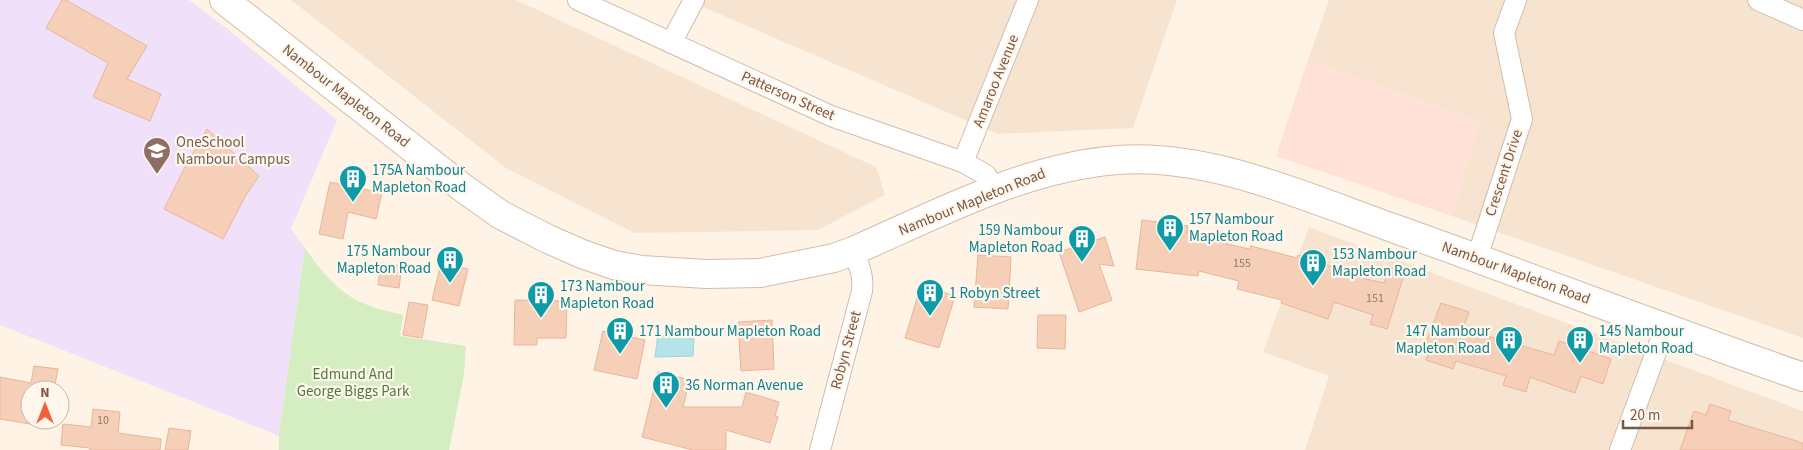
<svg xmlns="http://www.w3.org/2000/svg" width="1803" height="450" font-family="'Source Sans 3',sans-serif">
	<style>
		.residential { fill: #f6e4d1 }
		.commercial { fill: #ffe1d7 }
		.education { fill: #f0e0fa }
		.green { fill: #d4edc1 }
		.water { fill: #b6e3e9; stroke: #9cd4dc }
		.building { fill: #f6cfb9; stroke: #eab598 }
		.lines { fill: none; stroke-linecap: round; stroke-linejoin: round }
		.minor-casing { stroke: #d3bcab; stroke-width: 22 }
		.secondary-casing { stroke: #d6bba9; stroke-width: 30 }
		.minor { stroke: #fff; stroke-width: 20 }
		.secondary { stroke: #fff; stroke-width: 28 }
		.labels { text-anchor: middle; dominant-baseline: central; stroke-width: 4.5; stroke-linejoin: round; paint-order: stroke }
		.number-label { font-size: 12px; fill: #987564 }
		.street-label { font-size: 15px; fill: #795747; stroke: #fff7ec }
		.education-label { font-size: 15px; fill: #785e54; stroke: #fff7ec; text-anchor: start }
		.culture-label { font-size: 15px; fill: #0d838f; stroke: #fff7ec; text-anchor: start }
		.park-label { font-size: 15px; fill: #507a3c; stroke: #fff7ec }
	</style>
	<rect width="100%" height="100%" fill="#fef3e4"/>
	<g class="residential">
		<path d="M291,0H516L876,167L885,195L818,230L634,233L506,168Z"/>
		<path d="M687,0H1177L1133,128L997,134Z"/>
		<path d="M1329,0H1803V338L1452,216L1480,122L1308,60Z"/>
		<path d="M1309,227L1803,411V450H1305L1329,376L1263,352Z"/>
	</g>
	<path class="commercial" d="M1308,60L1480,122L1452,216L1276,156Z"/>
	<path class="education" d="M0,0H189L225,27L337,120L291,229L305,248L279,436L0,325Z"/>
	<path class="green" d="M305,248C321,271 338,293 365,304C377,309 391,312 403,315L400,336L466,346L464,374L449,450H279V436Z"/>
	<path class="water" d="M658,334L694,339L693,356L655,357Z"/>
	<g class="building">
		<path d="M62,0H66L147,46L127,79L161,94L150,121L93,97L108,63L46,28Z"/>
		<path d="M207,129L259,176L246,195L223,239L164,209L186,165Z"/>
		<path d="M330,182L382,193L376,219L348,212L343,239L319,234Z"/>
		<path d="M1142,220L1188,226L1187,233L1203,235V238L1249,249L1251,246L1297,258L1298,255L1366,279L1384,283L1389,267L1405,272L1387,329L1370,324L1373,315L1334,302L1328,319L1281,303L1282,300L1237,289L1239,281L1199,271L1198,276L1136,269Z"/>
		<path d="M1105,237L1114,266L1099,264L1112,300L1079,312L1059,252Z"/>
		<path d="M978,255L1011,257L1008,309L974,307Z"/>
		<path d="M381,263L402,266L399,288L378,285Z"/>
		<path d="M441,263L468,269L459,306L432,300Z"/>
		<path d="M921,285L955,296L939,348L905,338Z"/>
		<path d="M515,300L567,301L566,338H537V345H514Z"/>
		<path d="M409,302L428,305L422,338L403,335Z"/>
		<path d="M1441,303L1469,312L1463,329L1554,355L1559,341L1611,359L1603,384L1581,376L1575,393L1530,377L1526,392L1503,385L1506,376L1456,361L1453,369L1426,360L1431,345L1426,343Z"/>
		<path d="M1038,315H1066L1065,349L1037,348Z"/>
		<path d="M772,320L774,369L741,371L738,322Z"/>
		<path d="M603,331L645,340L637,379L594,370Z"/>
		<path d="M34,366L58,369L54,390H30V420H49L48,427L0,419V377L31,383Z"/>
		<path d="M658,372L690,380L683,407H742L746,392L779,402L775,416L778,417L770,443L726,430V450H693L642,437Z"/>
		<path d="M1710,404L1731,411L1728,420L1803,443V450H1680L1694,411L1706,415Z"/>
		<path d="M93,409L120,412L118,433L161,439L160,450H90V448L61,445L63,424L91,427Z"/>
		<path d="M169,428L191,431L188,450H165Z"/>
	</g>
	<g class="lines">
		<defs>
			<g id="minor">
				<path d="M578,0L831,116L963,162L986,175L994,190"/>
				<path d="M1758,0L1803,20"/>
				<path d="M671,43L694,0"/>
				<path d="M963,162L1028,0"/>
				<path d="M1477,258L1522,119L1504,33L1516,0"/>
				<path d="M820,450L862,291C864,276 859,265 853,251"/>
				<path d="M1620,450L1665,328"/>
			</g>
			<path id="secondary" d="M224,0L463,188L501,215L548,239L582,254L614,265L642,270L706,274L760,273L834,258L853,251C938,214 1024,167 1118,160C1209,153 1306,197 1390,227C1528,276 1665,329 1803,377"/>
		</defs>
		<use href="#minor" class="minor-casing"/>
		<use href="#secondary" class="secondary-casing"/>
		<use href="#minor" class="minor"/>
		<use href="#secondary" class="secondary"/>
	</g>
	<defs>
		<symbol id="school-pin" viewBox="-11 -11 22 30"><path d="M0 17L-7.5 6A9.5 9.5 0 1 1 7.5 6Z" fill="#8d6e63" stroke="#fff7ec"/><path d="M0-5L7-2L0 1L-7-2ZM-4 1L0 2.5L4 1V4Q0 6-4 4Z" fill="#fff"/></symbol>
		<symbol id="building-pin" viewBox="-11 -11 22 30"><path d="M0 17L-7.5 6A9.5 9.5 0 1 1 7.5 6Z" fill="#0f9aa8" stroke="#fff7ec"/><path d="M-4-6H4V6H1V3H-1V6H-4ZM-2.5-4.3h1.7v1.8h-1.7ZM.8-4.3h1.7v1.8H.8ZM-2.5-1h1.7V.8h-1.7ZM.8-1h1.7V.8H.8Z" fill="#fff"/></symbol>
	</defs>
	<g fill-rule="evenodd">
		<use href="#school-pin" x="141" y="135" width="32" height="43"/>
		<use href="#building-pin" x="337" y="163" width="32" height="43"/>
		<use href="#building-pin" x="1154" y="212" width="32" height="43"/>
		<use href="#building-pin" x="1066" y="223" width="32" height="43"/>
		<use href="#building-pin" x="434" y="244" width="32" height="43"/>
		<use href="#building-pin" x="1297" y="247" width="32" height="43"/>
		<use href="#building-pin" x="914" y="277" width="32" height="43"/>
		<use href="#building-pin" x="525" y="279" width="32" height="43"/>
		<use href="#building-pin" x="604" y="315" width="32" height="43"/>
		<use href="#building-pin" x="1493" y="324" width="32" height="43"/>
		<use href="#building-pin" x="1564" y="324" width="32" height="43"/>
		<use href="#building-pin" x="650" y="369" width="32" height="43"/>
	</g>
	<g class="labels">
		<g class="number-label">
			<text x="1242" y="263">155</text>
			<text x="1375" y="298">151</text>
			<text x="103" y="420">10</text>
		</g>
		<g class="street-label">
			<text transform="translate(996 81) rotate(-68)">Amaroo Avenue</text>
			<text transform="translate(346 96) rotate(38)">Nambour Mapleton Road</text>
			<text transform="translate(788 96) rotate(24)">Patterson Street</text>
			<text transform="translate(1504 173) rotate(-72)">Crescent Drive</text>
			<text transform="translate(972 202) rotate(-22)">Nambour Mapleton Road</text>
			<text transform="translate(1516 273) rotate(20)">Nambour Mapleton Road</text>
			<text transform="translate(846 350) rotate(-75)">Robyn Street</text>
		</g>
		<g class="education-label">
			<text x="176" y="142">OneSchool<tspan x="176" dy="17">Nambour Campus</tspan></text>
		</g>
		<g class="culture-label">
			<text x="372" y="170">175A Nambour<tspan x="372" dy="17">Mapleton Road</tspan></text>
			<text x="1189" y="219">157 Nambour<tspan x="1189" dy="17">Mapleton Road</tspan></text>
			<text x="1063" y="230" text-anchor="end">159 Nambour<tspan x="1063" dy="17">Mapleton Road</tspan></text>
			<text x="431" y="251" text-anchor="end">175 Nambour<tspan x="431" dy="17">Mapleton Road</tspan></text>
			<text x="1332" y="254">153 Nambour<tspan x="1332" dy="17">Mapleton Road</tspan></text>
			<text x="560" y="286">173 Nambour<tspan x="560" dy="17">Mapleton Road</tspan></text>
			<text x="949" y="293">1 Robyn Street</text>
			<text x="639" y="331">171 Nambour Mapleton Road</text>
			<text x="1490" y="331" text-anchor="end">147 Nambour<tspan x="1490" dy="17">Mapleton Road</tspan></text>
			<text x="1599" y="331">145 Nambour<tspan x="1599" dy="17">Mapleton Road</tspan></text>
			<text x="685" y="385">36 Norman Avenue</text>
		</g>
		<g class="park-label">
			<text x="353" y="374">Edmund And<tspan x="353" dy="17">George Biggs Park</tspan></text>
		</g>
	</g>
	<g transform="translate(45 405)"><circle r="24" fill="#fff7ec" stroke="#c9b7aa"/>
	<path d="M0-4L9 19L0 12L-9 19Z" fill="#f2613f"/>
	<text y="-8" font-size="14" font-weight="bold" text-anchor="middle" fill="#795747">N</text>
	</g>
	<path d="M1623 420v8h69v-8" fill="none" stroke="#795747" stroke-width="2.5"/>
	<text x="1630" y="420" font-size="15" fill="#795747" stroke="#fff7ec" stroke-width="4" paint-order="stroke">20 m</text>
</svg>
